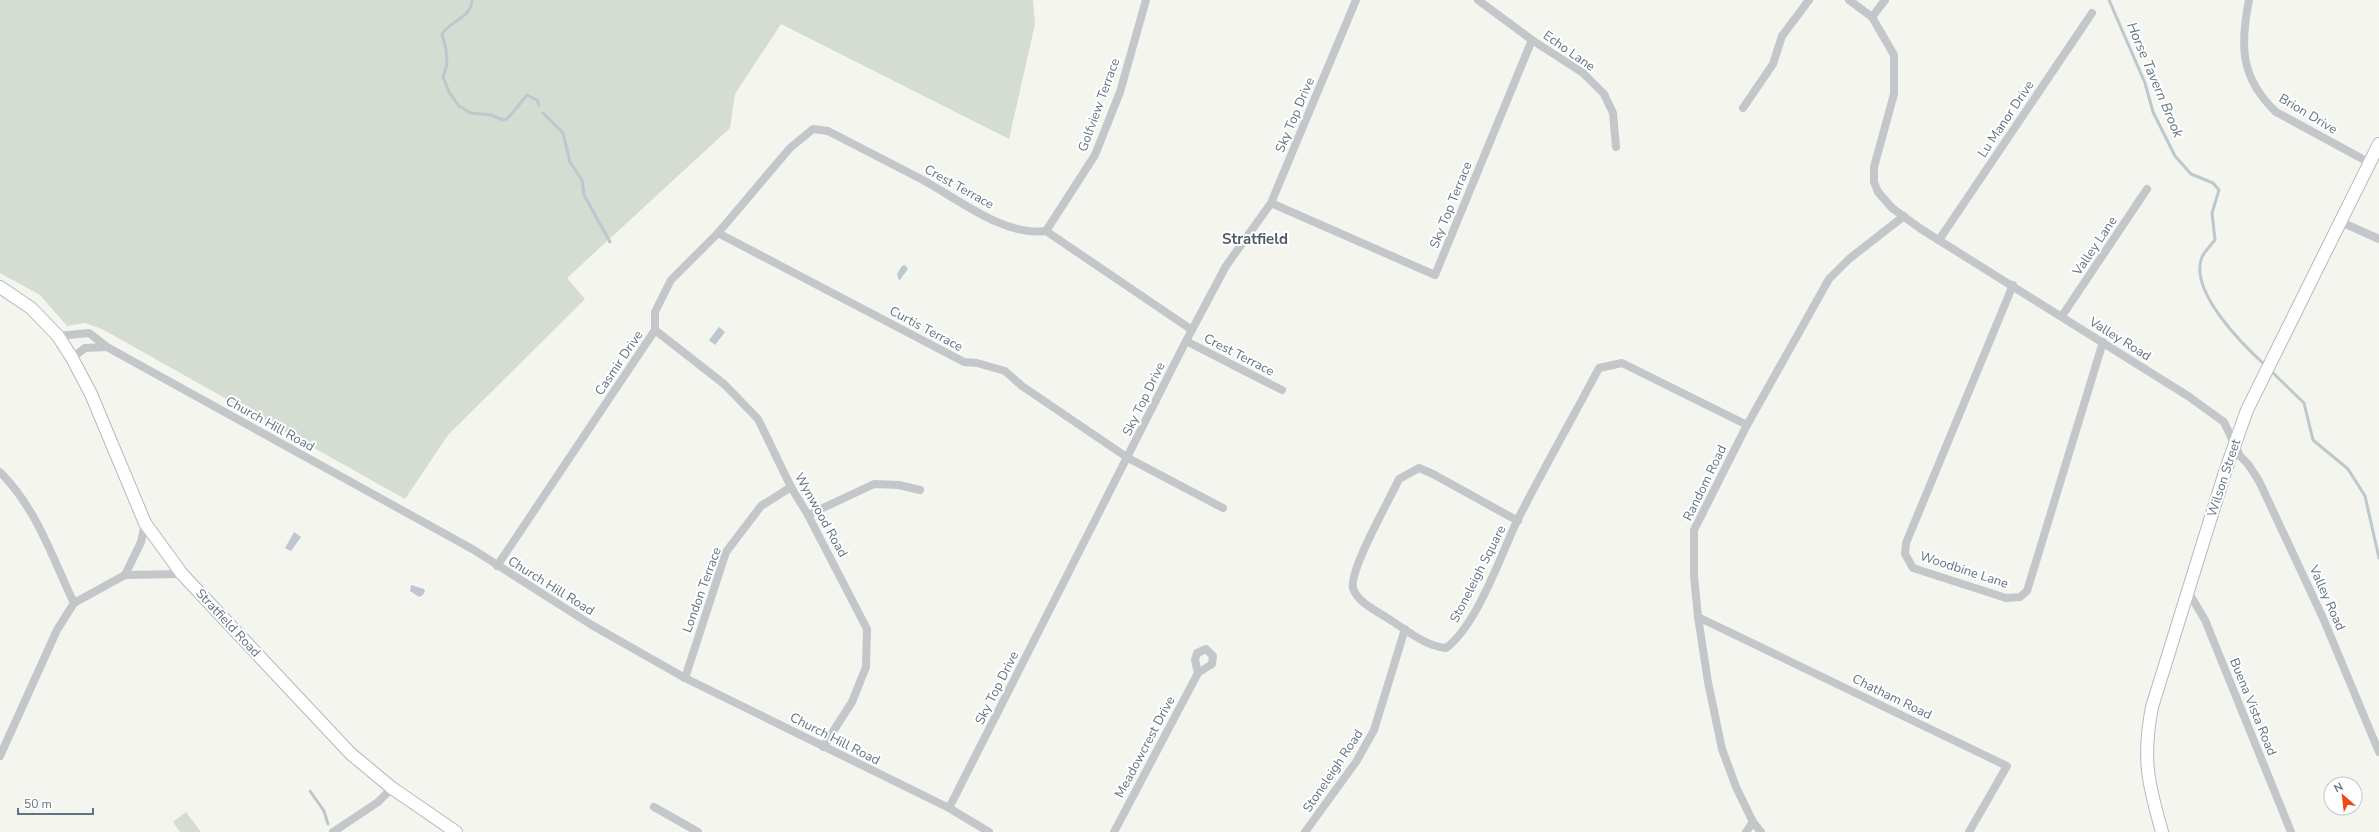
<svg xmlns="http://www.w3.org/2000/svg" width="2379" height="832" font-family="'Nunito Sans',sans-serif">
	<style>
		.green { fill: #d5dcd1 }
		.water { fill: #bcc8cd }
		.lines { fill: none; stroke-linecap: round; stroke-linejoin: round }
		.stream { stroke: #bcc8cd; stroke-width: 3 }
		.secondary-casing { stroke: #b3b9bd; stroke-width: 14 }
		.minor { stroke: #c3c7ca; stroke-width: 8 }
		.secondary { stroke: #fff; stroke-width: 12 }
		.labels { text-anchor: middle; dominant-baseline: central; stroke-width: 4; stroke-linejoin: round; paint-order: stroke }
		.street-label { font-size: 13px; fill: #617484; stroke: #fff }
		.water-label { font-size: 14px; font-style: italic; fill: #5c7781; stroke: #fff }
		.quarter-label { font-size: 15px; font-weight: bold; fill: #505d68; stroke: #fff }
	</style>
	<rect width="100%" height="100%" fill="#f5f5f0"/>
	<g class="green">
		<path d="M0,0H1033L1035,24L1009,139L781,24L735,94L730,128L567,278L585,299L448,435L405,499L102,329L85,323L67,326L40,295L0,273Z"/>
		<path d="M186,812L201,832H180L173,822Z"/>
	</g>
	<g class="water">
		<path d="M905,265L908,269L899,281L897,274L902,266Z"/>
		<path d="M719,327L725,332L715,345L709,340Z"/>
		<path d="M294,532L301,537L291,551L285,548Z"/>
		<path d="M411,585L424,589L425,591L423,595L419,597L410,591Z"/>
	</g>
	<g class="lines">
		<g class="stream">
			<path d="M472,0C472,17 450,21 442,34L446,49L447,64L443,77L449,92L459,106L471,113L491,115L503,120L508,118L527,95L537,100L539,105"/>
			<path d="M2109,0L2145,83L2153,112L2175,156L2191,174L2213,183L2219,190L2212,213L2215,240C2211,245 2205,251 2202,257C2188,291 2244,346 2266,366"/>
			<path d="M543,113L563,133L570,162L582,180L584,195L610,242"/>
			<path d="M2270,370L2304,403L2313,440L2348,469L2365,496L2379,558"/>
			<path d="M310,791L324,811L328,824"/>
		</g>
		<defs>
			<g id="secondary">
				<path d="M0,287L31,308L58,336L72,358L91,394L145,523L182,574L351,754L392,788L456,832"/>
				<path d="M2162,832C2148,783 2142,759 2152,707L2225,472L2247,410L2379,144"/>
			</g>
		</defs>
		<use href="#secondary" class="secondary-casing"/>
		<g class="minor">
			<path d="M1478,0L1532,40L1583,73L1604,94L1613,113L1616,147"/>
			<path d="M1849,0L1872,17L1894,55V94L1874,167V182L1878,192L1892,208L1921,229L2188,396L2224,422L2240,456L2248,464L2259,481L2323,618L2379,752"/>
			<path d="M2249,0C2240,45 2240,78 2276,112L2370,163"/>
			<path d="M1872,17L1885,0"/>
			<path d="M1743,108L1773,64L1782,36L1809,0"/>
			<path d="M1271,203L1435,275L1532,40"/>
			<path d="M2341,222L2379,239"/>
			<path d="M1046,231L1095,155L1120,92L1146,0"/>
			<path d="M718,233L964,362L977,363L1005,371L1022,386L1128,458L1223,508"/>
			<path d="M1939,240L2092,13"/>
			<path d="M2013,285L1906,543L1905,554L1913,568L2006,598L2020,597L2027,591L2103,342"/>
			<path d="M2062,316L2147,189"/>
			<path d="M655,330L724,384L758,419L791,487L808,515L867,629L866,667L852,702L823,747"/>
			<path d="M58,336L89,333L107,347L474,550L590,624L685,678L949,808L989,832"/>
			<path d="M1186,341L1282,390"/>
			<path d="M72,358L85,348L107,347"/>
			<path d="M0,472C37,509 52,557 74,603"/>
			<path d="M808,515L874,484L899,485L920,490"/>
			<path d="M1518,521L1433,474L1419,468L1399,479C1390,499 1349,570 1353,588C1357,603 1381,613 1392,621C1409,632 1426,646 1446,648C1477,625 1500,557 1517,521C1543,470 1572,419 1599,368L1622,363L1747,425"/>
			<path d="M497,566L655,330V312L671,280L718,233L790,148L813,129L828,131C859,147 890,163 921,179C957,198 1004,237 1046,231L1192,330"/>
			<path d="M125,575L141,542L145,523"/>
			<path d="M2189,593L2205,620L2291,832"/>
			<path d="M1698,617L2007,766L1969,832"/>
			<path d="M685,678L726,552L761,506L791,487"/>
			<path d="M0,756L57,630L74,603L125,575L182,574"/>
			<path d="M654,807L698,832"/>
			<path d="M949,808L1186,341L1226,266L1271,203L1356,0"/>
			<path d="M333,832L378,802L392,788"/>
			<path d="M1114,832L1198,673L1212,664L1213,656L1206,649L1197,653L1195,660L1198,673"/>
			<path d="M1305,832L1356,762L1374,730L1405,629"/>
			<path d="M1746,832L1753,822"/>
			<path d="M1761,832L1753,822L1736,787L1722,749L1708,682L1698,617L1694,576V530L1747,425L1829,279L1849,259L1904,216"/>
		</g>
		<use href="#secondary" class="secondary"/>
	</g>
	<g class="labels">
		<g class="street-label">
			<text transform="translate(1569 51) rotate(35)">Echo Lane</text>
			<text transform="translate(1099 105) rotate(-70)">Golfview Terrace</text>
			<text transform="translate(2308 114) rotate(31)">Brion Drive</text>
			<text transform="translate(1295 115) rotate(-67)">Sky Top Drive</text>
			<text transform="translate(2006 119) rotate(-56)">Lu Manor Drive</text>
			<text transform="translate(959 187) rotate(29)">Crest Terrace</text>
			<text transform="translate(1451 205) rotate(-68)">Sky Top Terrace</text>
			<text transform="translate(2095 246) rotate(-56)">Valley Lane</text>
			<text transform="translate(926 329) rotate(28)">Curtis Terrace</text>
			<text transform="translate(2120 339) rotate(32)">Valley Road</text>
			<text transform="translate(1239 355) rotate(27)">Crest Terrace</text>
			<text transform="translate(619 363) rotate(-56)">Casmir Drive</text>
			<text transform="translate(1144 399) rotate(-64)">Sky Top Drive</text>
			<text transform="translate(270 424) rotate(29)">Church Hill Road</text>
			<text transform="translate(2224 478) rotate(-72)">Wilson Street</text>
			<text transform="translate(1705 483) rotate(-64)">Random Road</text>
			<text transform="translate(821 515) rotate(61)">Wynwood Road</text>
			<text transform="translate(1964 570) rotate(18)">Woodbine Lane</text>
			<text transform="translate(1478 574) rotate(-63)">Stoneleigh Square</text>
			<text transform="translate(551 586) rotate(32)">Church Hill Road</text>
			<text transform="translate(702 590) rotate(-70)">London Terrace</text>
			<text transform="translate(2327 598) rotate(66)">Valley Road</text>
			<text transform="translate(228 623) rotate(47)">Stratfield Road</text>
			<text transform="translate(997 688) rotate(-63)">Sky Top Drive</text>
			<text transform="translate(1892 697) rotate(26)">Chatham Road</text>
			<text transform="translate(2253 707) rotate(68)">Buena Vista Road</text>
			<text transform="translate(835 739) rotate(27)">Church Hill Road</text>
			<text transform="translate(1145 747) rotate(-62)">Meadowcrest Drive</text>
			<text transform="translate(1333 771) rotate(-56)">Stoneleigh Road</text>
		</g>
		<g class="water-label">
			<text transform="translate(2155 80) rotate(67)">Horse Tavern Brook</text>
		</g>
		<g class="quarter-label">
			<text x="1255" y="239">Stratfield</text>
		</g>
	</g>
	<g transform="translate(2343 796) rotate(332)"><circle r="19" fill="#ffffff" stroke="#c0c7ce"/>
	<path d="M0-3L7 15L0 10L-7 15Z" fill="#f04715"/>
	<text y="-6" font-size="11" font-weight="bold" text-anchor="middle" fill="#617484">N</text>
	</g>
	<path d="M18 808v6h75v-6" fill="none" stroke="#617484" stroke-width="2"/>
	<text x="24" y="808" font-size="12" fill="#617484" stroke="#ffffff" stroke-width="3" paint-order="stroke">50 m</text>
</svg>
